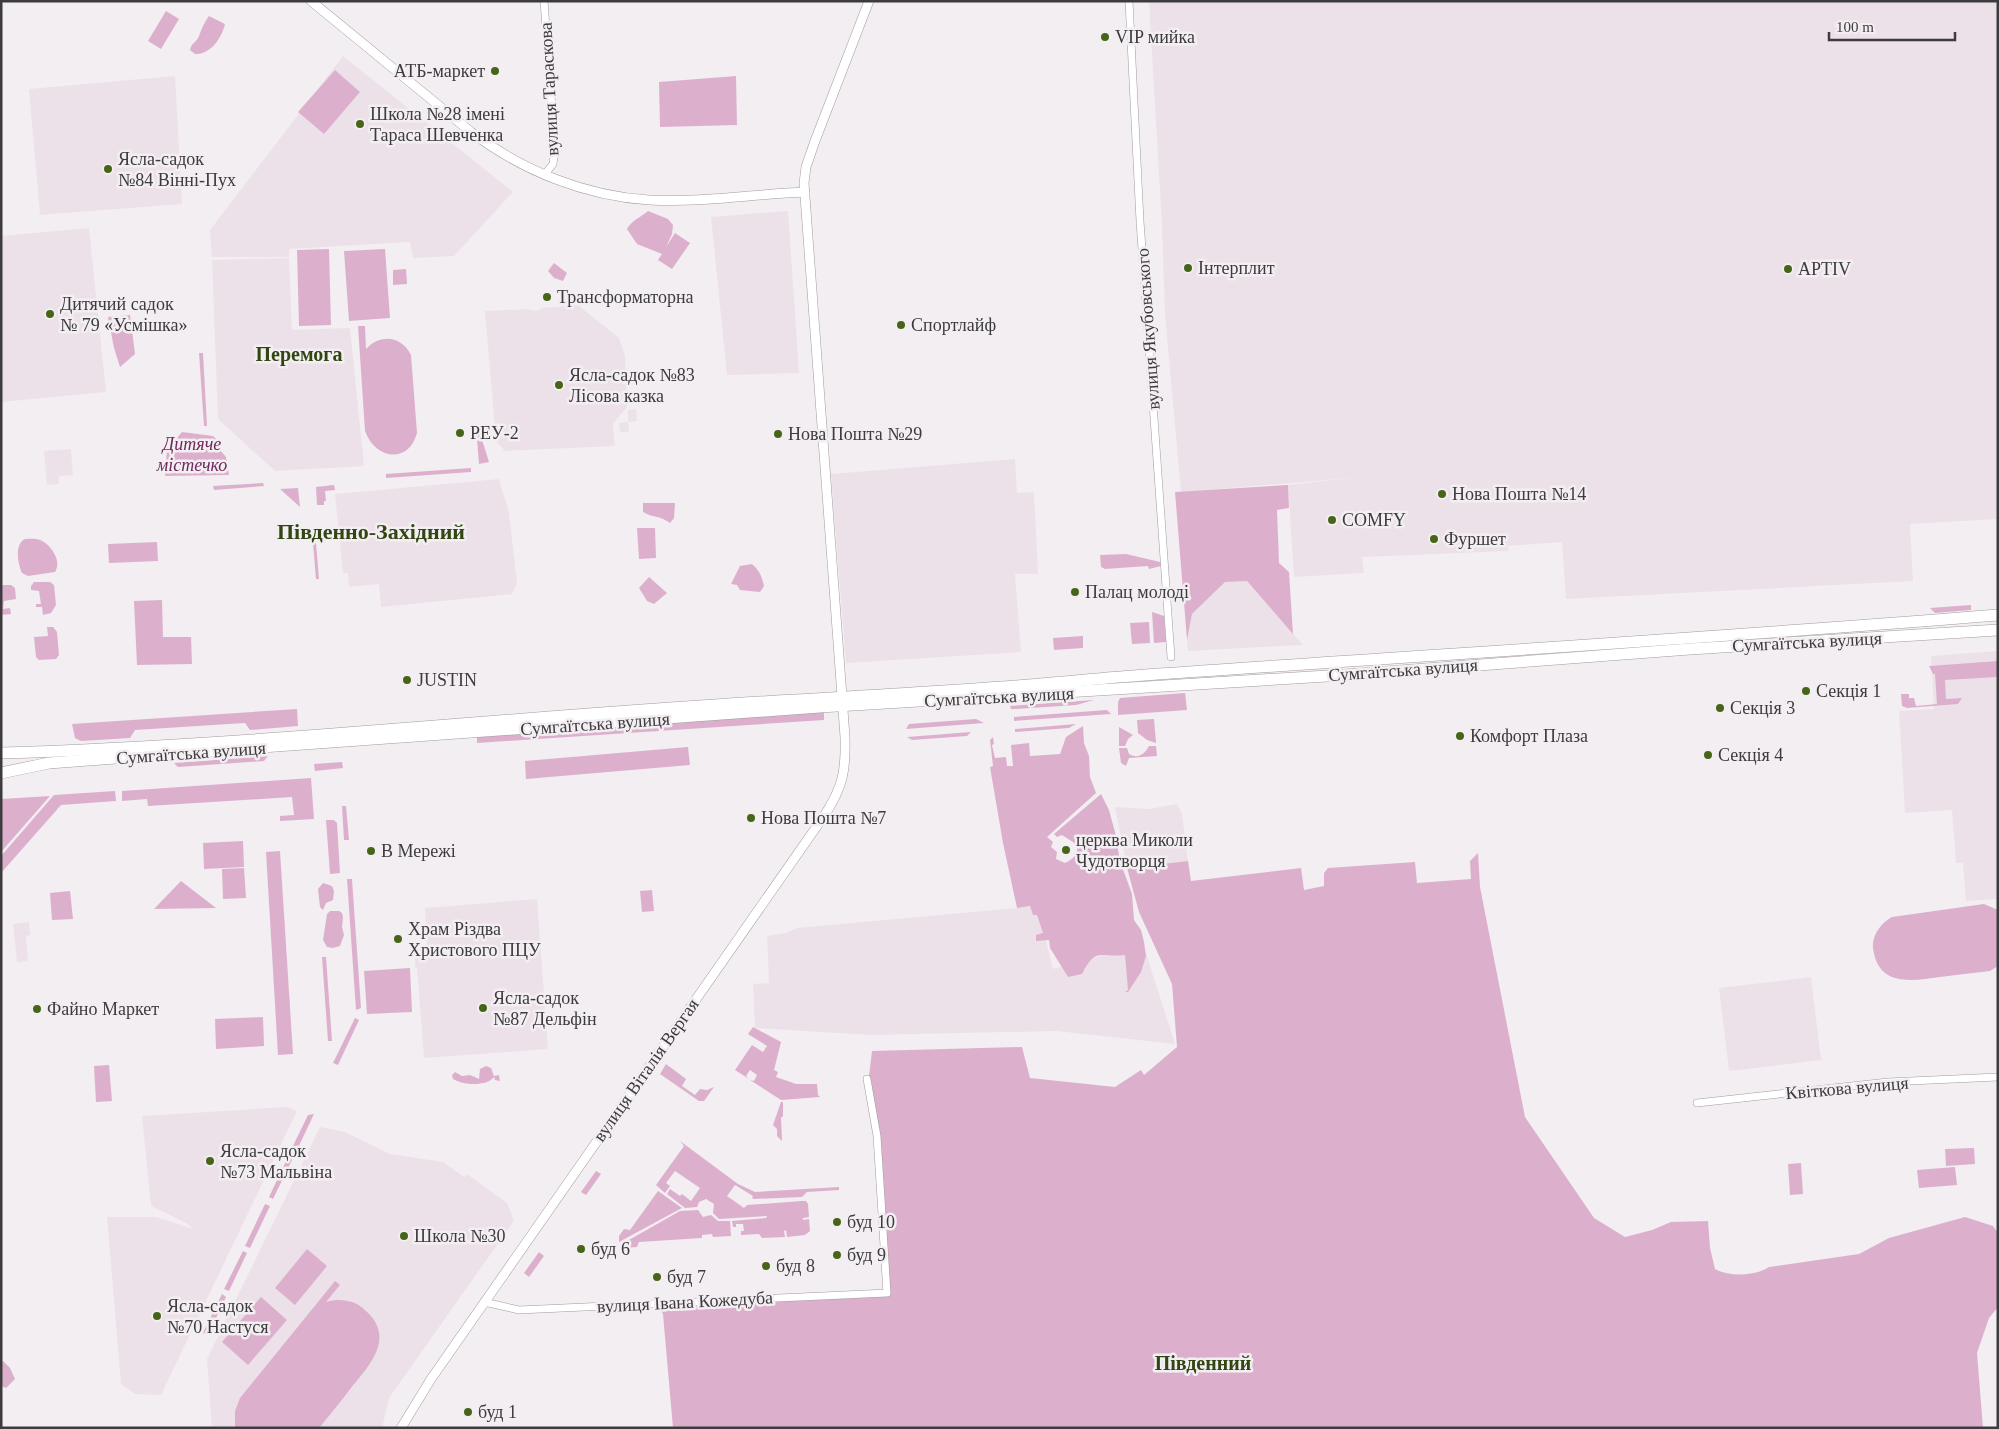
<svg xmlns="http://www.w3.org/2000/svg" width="1999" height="1429" font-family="'Times New Roman',serif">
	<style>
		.built { fill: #ede1e9 }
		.green { fill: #dcb0cd }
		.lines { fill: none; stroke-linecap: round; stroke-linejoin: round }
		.minor-casing { stroke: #a09b9e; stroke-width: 8 }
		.tertiary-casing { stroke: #a09b9e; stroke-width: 10 }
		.primary-casing { stroke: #a09b9e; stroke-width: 12 }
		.minor { stroke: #fff; stroke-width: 7 }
		.tertiary { stroke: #fff; stroke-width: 9 }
		.primary { stroke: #fff; stroke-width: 11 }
		.poi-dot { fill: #466519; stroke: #f3eef2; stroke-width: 2 }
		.labels { text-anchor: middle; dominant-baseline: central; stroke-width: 5; stroke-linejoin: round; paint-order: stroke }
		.poi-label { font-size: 18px; fill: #3d3b3d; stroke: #f3eef2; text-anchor: start }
		.street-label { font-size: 18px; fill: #3d3b3d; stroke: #f3eef2 }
		.park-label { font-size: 18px; font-style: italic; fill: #6d2a5b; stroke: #f3eef2 }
		.quarter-label { font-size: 20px; font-weight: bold; fill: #314613; stroke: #f3eef2 }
		.district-label { font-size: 22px; font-weight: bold; fill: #314613; stroke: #f3eef2 }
	</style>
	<rect width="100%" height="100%" fill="#f3eef2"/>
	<g class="built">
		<path d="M1149,1H1998V519L1910,524L1913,581L1566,599L1562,542L1508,546L1509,551L1362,557L1364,573L1294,577L1288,485L1351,478L1181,492L1165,314L1162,225Z"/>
		<path d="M343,56L513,192L454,256L413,258L410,242L289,249V257H212L210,230Z"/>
		<path d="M175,76L182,204L40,215L29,89Z"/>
		<path d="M788,211L799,373L727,375L711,217Z"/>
		<path d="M89,228L106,392L1,402V236Z"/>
		<path d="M289,258L292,330L350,328L364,466L275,471L218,419L212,260Z"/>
		<path d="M578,305L619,338L625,356L627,407L613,424L615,446L505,451L496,441L485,311L527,309L536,311L543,308Z"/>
		<path d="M636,409L637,421L628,422L629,432H620L619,423L628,422V410Z"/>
		<path d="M71,449L73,475L59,476V484L47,485L44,451Z"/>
		<path d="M1015,459L1017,493L1034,492L1038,574H1015L1021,652L846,663L831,474Z"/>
		<path d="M499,479L509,513L517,583L512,594L381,607L379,584L349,587L348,573H343L335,494Z"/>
		<path d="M1247,581L1303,645L1188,651L1187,640L1192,614L1225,582Z"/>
		<path d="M1998,651V899L1966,901L1963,863H1956L1952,810L1905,813L1899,711L1934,709L1931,656Z"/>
		<path d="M1177,804L1182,814L1188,861L1127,868L1115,807L1149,809Z"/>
		<path d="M537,899L548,1049L424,1058L417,968L415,967V956L427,944L425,908Z"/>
		<path d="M1037,905L1053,969L1143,944L1175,1044L1057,1031L870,1035L755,1028L753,984L769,983L767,936L786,933L797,928L1017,908Z"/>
		<path d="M29,922L30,935L26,936L28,961L17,962L13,924Z"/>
		<path d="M1811,977L1821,1060L1729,1071L1719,988Z"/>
		<path d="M287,1107L297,1111L161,1395L135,1394L121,1384L107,1217H156L193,1229L188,1224L151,1206L142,1116Z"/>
		<path d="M320,1127L345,1132L390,1154L443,1162L464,1177L467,1174L507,1203L514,1221L389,1398L382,1428H212L207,1359Z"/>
	</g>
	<g class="green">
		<path d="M166,11L179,19L161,49L148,41Z"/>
		<path d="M209,16L225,24C222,37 211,55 195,54L190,50C191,43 197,42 199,36C202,28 204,23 209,16Z"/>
		<path d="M335,70L360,92L324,134L298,112Z"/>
		<path d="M736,76L737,125L660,127L659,82Z"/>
		<path d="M648,211L668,219L673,225L672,234L666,247L675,233L690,243L672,269L658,260L662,254L637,244L627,229C631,221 641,217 648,211Z"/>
		<path d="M329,249L331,325L299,326L297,250Z"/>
		<path d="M385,249L390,318L349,321L344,251Z"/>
		<path d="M554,263L567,273L563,281L554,278L548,271Z"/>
		<path d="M406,269L407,284L393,285V270Z"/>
		<path d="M130,315L135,354L120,367L114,348L108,317Z"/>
		<path d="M358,326H365L366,349C380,333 402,336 411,355L417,433C408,465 375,459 365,431Z"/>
		<path d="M199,353H203L207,426H204Z"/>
		<path d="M476,426L479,430L489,462L479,464Z"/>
		<path d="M182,432L213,436L222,445L220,450L226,457L229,475L165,476L167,450Z"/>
		<path d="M471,468V472L386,478V474Z"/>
		<path d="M263,483L264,486L214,490L213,486Z"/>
		<path d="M334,485L335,490L325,491L326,501H324V505H317L316,487Z"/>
		<path d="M1288,485L1289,508L1277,510L1279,563L1289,572L1293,634L1247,581L1225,582L1192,614L1187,640L1175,492Z"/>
		<path d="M298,488L300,507L280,489Z"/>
		<path d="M643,503H675L674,518L670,523C659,515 653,518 643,512Z"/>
		<path d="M637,528H655L656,558L639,559Z"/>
		<path d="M312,531H315L319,579H316Z"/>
		<path d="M25,539C31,539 37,538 42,541C52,546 62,562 55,572L28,576L22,573C18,564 14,544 25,539Z"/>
		<path d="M157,542L158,561L109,563L108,544Z"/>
		<path d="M1126,554L1160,562L1161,566L1149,569L1148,566L1105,569L1101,567L1100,555Z"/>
		<path d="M752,564C760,571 762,577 764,586L760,592L740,590L737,585L731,584L740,566Z"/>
		<path d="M649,577L667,593L654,604L647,601L639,588Z"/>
		<path d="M34,582H50L54,585L56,605L51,613L43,615L42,607H36V604H41L39,591L31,590V586Z"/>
		<path d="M1,585H11L15,588L16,599L4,601L3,609L10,608L11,614L1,615Z"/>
		<path d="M162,600L163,637H191L192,664L137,665L134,601Z"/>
		<path d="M1971,605V610L1935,613L1930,608Z"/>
		<path d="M1152,612L1164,616L1166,642L1154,643Z"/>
		<path d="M1149,622L1150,643L1132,644L1130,623Z"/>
		<path d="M47,627H53L57,632L59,655L56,659L39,660L36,657L34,637L48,636Z"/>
		<path d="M1083,636V648L1054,650L1053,638Z"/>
		<path d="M1998,661V677L1945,680L1946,699L1962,698L1958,704L1907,708L1902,706L1901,694H1909V698H1914L1916,706L1937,704L1935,674H1933L1929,666Z"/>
		<path d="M1185,693L1187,710L1118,715V702L1120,698Z"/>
		<path d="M1094,700L1076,705L1015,709H1011L1010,706Z"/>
		<path d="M297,709L298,726L250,730L245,723L135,730L130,738L81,741L75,738L72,724Z"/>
		<path d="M1107,710L1111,714L1014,721V717Z"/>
		<path d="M824,712V720L477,743V735Z"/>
		<path d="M976,719L984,723L906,729L909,724Z"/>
		<path d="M1154,719L1156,742V743L1147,740L1138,733L1137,720Z"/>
		<path d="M1076,724L1069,728L1015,732V729Z"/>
		<path d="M1083,726L1084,743L1089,756L1090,777L1096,793L1047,837L1053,842L1051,847L1057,852L1056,859L1065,863C1073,859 1080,854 1076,844L1062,835L1057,837L1054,834L1101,794L1109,810L1115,832L1120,861L1132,894L1134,920L1141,930L1144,942L1146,956L1141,972L1128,992H1125L1128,990L1125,955C1100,958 1096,946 1082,974L1068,977L1050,948L1049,940L1036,941V935L1043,933L1037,915H1033L1030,906L1017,908L1003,843L990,767L993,766L990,740L993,737L994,744L992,745L995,758L1006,757L1007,766H1013L1011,745L1029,743L1030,756L1060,754L1066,737Z"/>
		<path d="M1119,727L1133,735L1128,739L1125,746H1119Z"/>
		<path d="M971,732L967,736L912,740L907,737Z"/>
		<path d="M1149,746H1156L1157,756L1129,758L1126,766L1121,763L1119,748H1127L1129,754C1138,759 1144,755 1149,746Z"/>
		<path d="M688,747L690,765L526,779L525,761Z"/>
		<path d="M268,756L264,761L178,767L174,763Z"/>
		<path d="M342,762L343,768L315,771L314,764Z"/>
		<path d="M311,778L314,819L280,821V816L294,815L292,797L148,806L147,799L122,801V791Z"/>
		<path d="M115,791L116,801L61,805L1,873V856L54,795Z"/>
		<path d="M50,796L1,852V799Z"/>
		<path d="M342,806H346L349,840H344Z"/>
		<path d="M326,820H334L337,823L340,873L330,874Z"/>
		<path d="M243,841L244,867L204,869L203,843Z"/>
		<path d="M280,851L293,1054L278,1055L266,852Z"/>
		<path d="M1478,853L1480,887L1525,1117L1594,1218L1625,1237L1652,1230L1671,1222L1708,1221L1710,1248L1715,1269C1729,1277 1756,1276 1769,1267L1859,1254L1889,1238L1965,1217L1993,1226L1998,1233V1307L1989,1318L1977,1353L1983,1428H673L663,1314L656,1304L887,1292L877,1136L869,1076L872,1051L1022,1047L1030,1078L1115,1087L1141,1070L1144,1075L1177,1047L1172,984L1139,912L1127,868L1188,861L1191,881L1301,868L1304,890L1324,886V873L1328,868L1415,862L1417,883L1471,879L1470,861Z"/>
		<path d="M244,868L246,898L223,899L222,869Z"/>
		<path d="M347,879H352L361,1008L356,1010Z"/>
		<path d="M181,881L216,908L154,909Z"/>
		<path d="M323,883L332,886L334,891L333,900L326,903L323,910L320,907L318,889Z"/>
		<path d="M652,890L654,911L642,912L640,891Z"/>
		<path d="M70,891L73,919L52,920L50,893Z"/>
		<path d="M1984,904L1998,910V966L1990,971C1973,973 1956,975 1940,977C1911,981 1878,987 1873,948C1872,935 1881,923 1892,917Z"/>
		<path d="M330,911H339L342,913L343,917L342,927L344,935L340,946L333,948L327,947L323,940L327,914Z"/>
		<path d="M322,957H326L332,1041H328Z"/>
		<path d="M410,968L412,1012L367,1014L364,971Z"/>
		<path d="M263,1017L264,1046L216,1049L215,1019Z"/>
		<path d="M355,1018L359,1020L338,1065L333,1063Z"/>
		<path d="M753,1027L781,1042L774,1070L778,1072L776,1077L796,1084H817L818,1095L820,1097L781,1100L750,1080L754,1081L757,1075L750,1070L746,1076L749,1079L735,1070L752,1045L763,1052L767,1046L748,1034Z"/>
		<path d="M666,1064L686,1079L682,1086L695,1095L700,1089L707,1090L714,1087L704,1101H699L660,1074Z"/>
		<path d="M109,1065L112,1101L96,1102L94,1066Z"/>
		<path d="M486,1066L491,1068L494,1076L499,1075L500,1081L495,1080L494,1077C486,1087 463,1085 453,1079L452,1075L455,1072L462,1076L470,1075L479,1079L480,1069Z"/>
		<path d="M781,1102H783V1117H781L782,1141L777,1136V1129L773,1125Z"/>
		<path d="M314,1114L296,1152L291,1150L308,1115Z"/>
		<path d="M680,1141L738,1184L755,1192L839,1187V1190L807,1192L802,1197L754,1199L752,1198L753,1196L735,1185L727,1196L744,1208L747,1205L802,1201H806L808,1204L809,1217L803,1218V1220L809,1219L810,1231L805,1235L787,1237L786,1230L784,1231L785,1237L762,1238L759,1234L741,1235V1231H744L743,1224H736V1227H733L732,1221L766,1218L767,1216L719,1219L713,1213L714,1204L706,1199L699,1202L697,1207L685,1208L667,1194L670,1189L680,1196L682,1194L691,1201L700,1188L675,1171L666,1183L670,1186L665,1193L656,1185L684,1146Z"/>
		<path d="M1974,1148L1975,1164L1946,1166L1945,1149Z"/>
		<path d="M289,1155L293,1158L273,1199L269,1197Z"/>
		<path d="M1801,1163L1803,1194L1790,1195L1788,1164Z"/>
		<path d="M1955,1167L1957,1185L1919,1188L1917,1170Z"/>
		<path d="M596,1171L601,1174L586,1195L581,1192Z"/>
		<path d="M658,1191L682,1208L619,1242V1236L624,1229L630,1230Z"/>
		<path d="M265,1204L270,1206L250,1248L245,1246Z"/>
		<path d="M698,1210L703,1217L711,1215L718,1221H730L731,1236L713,1237L712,1234L702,1235V1238L639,1242L637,1247L625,1248L620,1245L680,1211Z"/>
		<path d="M307,1249L327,1266L295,1305L275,1288Z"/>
		<path d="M243,1251L247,1253L229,1291L224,1289Z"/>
		<path d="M539,1252L544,1256L529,1277L524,1273Z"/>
		<path d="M335,1281L340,1285L326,1302C341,1298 355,1300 366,1311C396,1338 369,1366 351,1388C341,1401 330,1415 319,1428H235V1411L240,1398Z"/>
		<path d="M222,1294L226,1297L208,1335L203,1333Z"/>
		<path d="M261,1297L287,1320L248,1365L222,1342Z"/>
		<path d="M1,1361H3L10,1368L15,1379L6,1388L1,1386Z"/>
	</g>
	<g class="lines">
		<defs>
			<g id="minor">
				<path d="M544,1L555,149L553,164L545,174"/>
				<path d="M1129,1L1140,221L1171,657"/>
				<path d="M1697,1103L1888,1082L1998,1077"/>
				<path d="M484,1302L519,1310L887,1293L877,1136L867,1079"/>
			</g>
			<g id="tertiary">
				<path d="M311,1L471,132C523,171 585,196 649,200C701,203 754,194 805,192"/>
				<path d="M401,1428L431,1379L824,816C843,787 846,771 845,737L804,183L806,167L815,141L869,1"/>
			</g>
			<g id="primary">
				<path d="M1,753C273,745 543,713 814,699C881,695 948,691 1015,686C1058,683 1102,678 1145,675C1429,655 1714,638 1998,615"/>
				<path d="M1,773L49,763L262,747L820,707L1360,674L1690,649L1998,630"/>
			</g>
		</defs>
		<use href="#minor" class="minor-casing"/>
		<use href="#tertiary" class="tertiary-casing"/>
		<use href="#primary" class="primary-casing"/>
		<use href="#minor" class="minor"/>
		<use href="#tertiary" class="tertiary"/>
		<use href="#primary" class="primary"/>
	</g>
	<g class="poi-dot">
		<circle cx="1105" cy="37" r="5"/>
		<circle cx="495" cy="71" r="5"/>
		<circle cx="360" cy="124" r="5"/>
		<circle cx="108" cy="169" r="5"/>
		<circle cx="1188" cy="268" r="5"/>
		<circle cx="1788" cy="269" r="5"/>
		<circle cx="547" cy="297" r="5"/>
		<circle cx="50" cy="314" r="5"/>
		<circle cx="901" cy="325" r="5"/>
		<circle cx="559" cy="385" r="5"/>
		<circle cx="460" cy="433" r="5"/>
		<circle cx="778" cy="434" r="5"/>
		<circle cx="1442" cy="494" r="5"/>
		<circle cx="1332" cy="520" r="5"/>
		<circle cx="1434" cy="539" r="5"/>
		<circle cx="1075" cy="592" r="5"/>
		<circle cx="407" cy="680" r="5"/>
		<circle cx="1806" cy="691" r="5"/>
		<circle cx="1720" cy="708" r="5"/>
		<circle cx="1460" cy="736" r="5"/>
		<circle cx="1708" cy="755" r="5"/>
		<circle cx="751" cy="818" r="5"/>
		<circle cx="1066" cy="850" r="5"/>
		<circle cx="371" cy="851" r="5"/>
		<circle cx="398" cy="939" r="5"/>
		<circle cx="483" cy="1008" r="5"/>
		<circle cx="37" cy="1009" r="5"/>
		<circle cx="210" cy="1161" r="5"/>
		<circle cx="837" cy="1222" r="5"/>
		<circle cx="404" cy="1236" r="5"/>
		<circle cx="581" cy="1249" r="5"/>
		<circle cx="837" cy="1255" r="5"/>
		<circle cx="766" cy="1266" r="5"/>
		<circle cx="657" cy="1277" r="5"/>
		<circle cx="157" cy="1316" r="5"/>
		<circle cx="468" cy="1412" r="5"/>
	</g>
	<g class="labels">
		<g class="poi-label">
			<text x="1115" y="37">VIP мийка</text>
			<text x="485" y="71" text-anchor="end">АТБ-маркет</text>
			<text x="370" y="114">Школа №28 імені<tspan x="370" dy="21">Тараса Шевченка</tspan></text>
			<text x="118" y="159">Ясла-садок<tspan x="118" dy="21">№84 Вінні-Пух</tspan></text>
			<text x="1198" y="268">Інтерплит</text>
			<text x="1798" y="269">APTIV</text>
			<text x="557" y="297">Трансформаторна</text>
			<text x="60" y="304">Дитячий садок<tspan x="60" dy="21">№ 79 «Усмішка»</tspan></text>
			<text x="911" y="325">Спортлайф</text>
			<text x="569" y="375">Ясла-садок №83<tspan x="569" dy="21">Лісова казка</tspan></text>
			<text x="470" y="433">РЕУ-2</text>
			<text x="788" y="434">Нова Пошта №29</text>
			<text x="1452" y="494">Нова Пошта №14</text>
			<text x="1342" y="520">COMFY</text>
			<text x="1444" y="539">Фуршет</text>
			<text x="1085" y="592">Палац молоді</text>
			<text x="417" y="680">JUSTIN</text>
			<text x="1816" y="691">Секція 1</text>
			<text x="1730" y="708">Секція 3</text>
			<text x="1470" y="736">Комфорт Плаза</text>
			<text x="1718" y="755">Секція 4</text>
			<text x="761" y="818">Нова Пошта №7</text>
			<text x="1076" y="840">церква Миколи<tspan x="1076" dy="21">Чудотворця</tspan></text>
			<text x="381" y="851">В Мережі</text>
			<text x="408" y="929">Храм Різдва<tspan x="408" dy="21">Христового ПЦУ</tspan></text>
			<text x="493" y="998">Ясла-садок<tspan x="493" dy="21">№87 Дельфін</tspan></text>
			<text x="47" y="1009">Файно Маркет</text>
			<text x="220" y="1151">Ясла-садок<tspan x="220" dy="21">№73 Мальвіна</tspan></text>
			<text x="847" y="1222">буд 10</text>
			<text x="414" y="1236">Школа №30</text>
			<text x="591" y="1249">буд 6</text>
			<text x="847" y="1255">буд 9</text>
			<text x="776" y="1266">буд 8</text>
			<text x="667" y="1277">буд 7</text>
			<text x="167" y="1306">Ясла-садок<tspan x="167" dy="21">№70 Настуся</tspan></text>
			<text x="478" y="1412">буд 1</text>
		</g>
		<g class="street-label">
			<text transform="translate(549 89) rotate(-93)">вулиця Тараскова</text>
			<text transform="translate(1148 329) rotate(-94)">вулиця Якубовського</text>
			<text transform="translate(1807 642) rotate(-3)">Сумгаїтська вулиця</text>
			<text transform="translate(1403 670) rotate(-4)">Сумгаїтська вулиця</text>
			<text transform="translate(999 697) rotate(-3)">Сумгаїтська вулиця</text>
			<text transform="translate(595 724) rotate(-4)">Сумгаїтська вулиця</text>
			<text transform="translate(191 753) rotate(-4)">Сумгаїтська вулиця</text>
			<text transform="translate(646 1070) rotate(-55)">вулиця Віталія Вергая</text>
			<text transform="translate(1847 1088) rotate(-5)">Квіткова вулиця</text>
			<text transform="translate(685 1302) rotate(-3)">вулиця Івана Кожедуба</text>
		</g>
		<g class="park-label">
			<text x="192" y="444">Дитяче<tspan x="192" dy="21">містечко</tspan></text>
		</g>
		<g class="quarter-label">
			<text x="299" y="354">Перемога</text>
			<text x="1203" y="1363">Південний</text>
		</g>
		<g class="district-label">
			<text x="371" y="531">Південно-Західний</text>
		</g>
	</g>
	<rect width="1999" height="1429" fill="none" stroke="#3d3b3d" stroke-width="5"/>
	<path d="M1829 32v8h126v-8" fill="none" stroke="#3d3b3d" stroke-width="2.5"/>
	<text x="1836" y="32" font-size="15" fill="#3d3b3d" stroke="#f3eef2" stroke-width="4" paint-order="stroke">100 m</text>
</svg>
